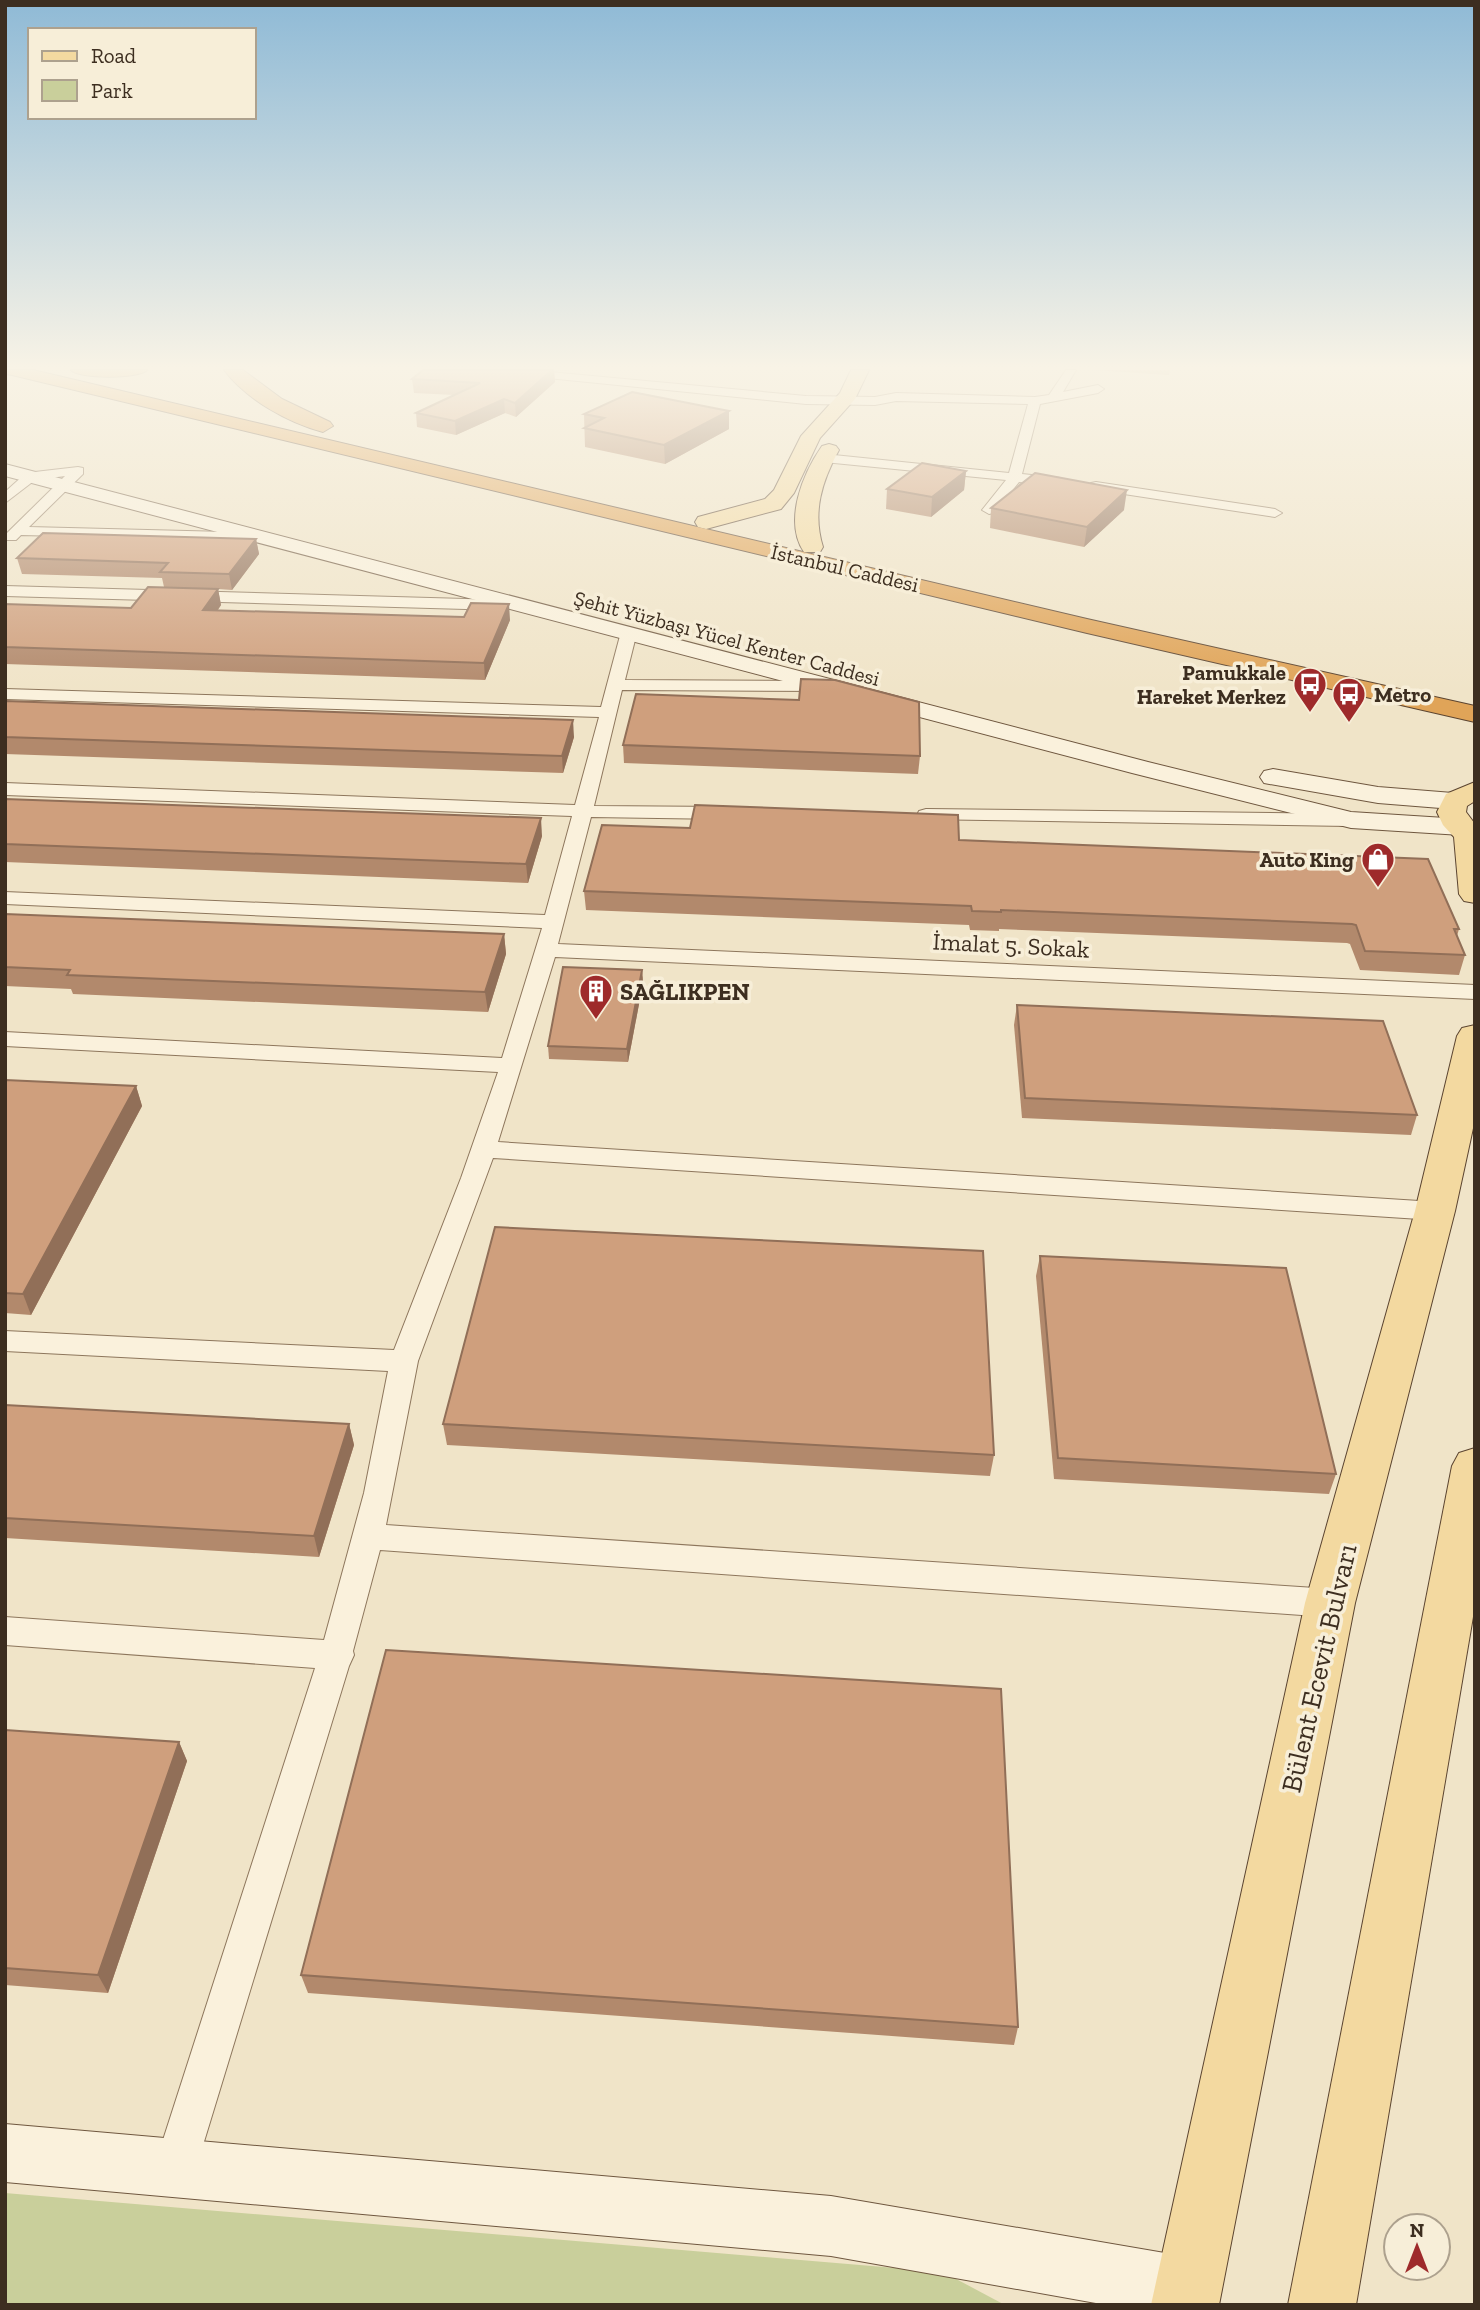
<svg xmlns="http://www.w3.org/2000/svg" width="1480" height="2310" font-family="'Zilla Slab',serif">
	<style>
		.green { fill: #c9cf9b }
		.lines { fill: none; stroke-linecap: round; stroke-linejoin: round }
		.street-casing { stroke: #8d765c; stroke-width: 2 }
		.secondary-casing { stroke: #6f573f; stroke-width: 2 }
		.primary-casing { stroke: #5b4430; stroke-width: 2 }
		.highway-casing { stroke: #5b4430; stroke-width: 2 }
		.street { fill: #faf1dc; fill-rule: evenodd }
		.secondary { fill: #faf1dc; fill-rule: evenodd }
		.primary { fill: #f3d9a0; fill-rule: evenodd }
		.highway { fill: #e0a458; fill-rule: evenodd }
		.wall { fill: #b2896c }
		.shaded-wall { fill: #916f58 }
		.building { fill: #cf9f7d; stroke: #916f58; stroke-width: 2 }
		.labels { text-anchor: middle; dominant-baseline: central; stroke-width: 7; stroke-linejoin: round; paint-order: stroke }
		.far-street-label { font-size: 21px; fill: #3d2e20; stroke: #f7eed8 }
		.far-poi-label { font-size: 21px; font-weight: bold; fill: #3d2e20; stroke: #f7eed8; text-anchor: end }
		.street-label { font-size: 24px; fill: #3d2e20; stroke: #f7eed8 }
		.poi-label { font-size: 24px; font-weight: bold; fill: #3d2e20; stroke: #f7eed8; text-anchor: start }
		.near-street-label { font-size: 28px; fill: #3d2e20; stroke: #f7eed8 }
	</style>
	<rect width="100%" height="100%" fill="#f0e4c8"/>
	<path class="green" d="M5,2193L943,2272L1005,2305H5Z"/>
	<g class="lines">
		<defs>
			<g id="street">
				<path d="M491,370H528L806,396L875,397L896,393L1035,397L1049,395L1066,370H1076L1063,392L1098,385L1104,389L1098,393L1040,404L1022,474L1060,478L1067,482L1060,486L1019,482L994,513L989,514L982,510L1006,480L824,462L818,458L824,454L1009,473L1028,404L896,401L875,405L806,404L497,373Z"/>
				<path d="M78,467L83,468V474L29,527L265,533L272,537L265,541L21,535L16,540H6V534L65,476L35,480L5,503V492L26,473Z"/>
				<path d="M1096,482L1275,509L1282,513L1275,517L1091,489V483Z"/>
				<path d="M5,586L501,600L509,605L501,610L5,596Z"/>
				<path d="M629,627L637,632L625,680L834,681L842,686L834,691L622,690L594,806L725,807L734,813L725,819L591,817L558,944L1475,985V999L555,957L498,1142L1435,1202L1444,1205L1448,1211L1444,1217L1435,1220L493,1158L418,1361L386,1525L1330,1589L1341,1593L1346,1603L1341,1613L1330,1617L380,1550L353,1651L354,1655L349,1666L196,2168L190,2183L175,2189L160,2183L154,2168L315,1668L5,1645V1617L324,1640L364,1493L388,1371L5,1351V1331L394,1350L461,1178L498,1072L5,1046V1032L502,1058L542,928L5,904V892L545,915L572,816L5,795V783L575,805L599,717L5,699V689L601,707L621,632Z"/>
				<path d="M926,809L1348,814L1357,820L1348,826L919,819L917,815L919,811Z"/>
			</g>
			<g id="secondary">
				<path d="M5,464L1148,762L1351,812L1461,819L1471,821L1475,827L1471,833L1461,835L1351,828L1132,773L5,476Z"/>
				<path d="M1273,769L1378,787L1453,793L1462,795L1466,801L1462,807L1453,809L1378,803L1264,783L1260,777L1264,771Z"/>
				<path d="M5,2124L831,2196L1188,2257L1210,2266L1219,2288L1212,2305H1107L831,2256L5,2182Z"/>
			</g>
			<g id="primary">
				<path d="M851,370H869L855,399L820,438L794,493L781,509L706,529L698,527L695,522L698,517L765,499L774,490L801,436L840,393Z"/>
				<path d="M829,444L836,446L839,450C822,481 812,512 823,547L820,552H804C783,521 803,473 822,446Z"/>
				<path d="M1475,782V801L1467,806L1466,812L1475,824V903L1464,901L1459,894L1454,837L1443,825L1437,812L1446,794Z"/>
				<path d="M1475,1025V1119L1455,1211L1355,1603L1219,2305H1151L1305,1603L1415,1211L1457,1036L1462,1028Z"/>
				<path d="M1475,1448V1605L1356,2305H1288L1452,1466L1459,1453Z"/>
			</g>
			<g id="highway">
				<path d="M5,370H33L1087,619L1475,706V722L1087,633L12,375L6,374Z"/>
				<path d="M71,370H147C139,379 79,379 71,370Z"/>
				<path d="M224,370H243L282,399L330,422L333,426L323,432C288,423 246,399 224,370Z"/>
			</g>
		</defs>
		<use href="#street" class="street-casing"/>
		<use href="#secondary" class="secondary-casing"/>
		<use href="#primary" class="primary-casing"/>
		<use href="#highway" class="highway-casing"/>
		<use href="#street" class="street"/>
		<use href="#secondary" class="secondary"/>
		<use href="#primary" class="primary"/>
		<use href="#highway" class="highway"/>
	</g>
	<g class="wall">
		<path d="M423,370H568L567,371L554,370L555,382L516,417L505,413L456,435L417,427L416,413L454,395L414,393L412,379Z"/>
		<path d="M1093,370H1170L1169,375Z"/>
		<path d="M584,414L729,429L665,464L585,447Z"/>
		<path d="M966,471L964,490L931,517L886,509L887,489Z"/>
		<path d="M991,508L1124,510L1084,547L990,528Z"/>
		<path d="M256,539L259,554L232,590L218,589L221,605L218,610L510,620L485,680L5,664V604L131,608L164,587L162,578L22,574L17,558Z"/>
		<path d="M5,701L574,737L563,773L5,754Z"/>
		<path d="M623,745L920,756L918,774L624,763Z"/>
		<path d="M5,799L542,836L528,883L5,862Z"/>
		<path d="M690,828L959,840L1459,929L1457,936L1465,955L1459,975L1360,970L1350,944L1347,943L999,929V931L970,930L969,925L586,910L584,891Z"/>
		<path d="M5,914L504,934L506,954L488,1012L73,994L71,989L5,986Z"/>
		<path d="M642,970L643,983L628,1062L549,1059L548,1046Z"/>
		<path d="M1017,1005L1417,1115L1411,1135L1022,1118L1014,1025Z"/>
		<path d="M5,1080L136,1086L142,1106L31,1315L5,1313Z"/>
		<path d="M1040,1256L1336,1474L1329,1494L1054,1479L1036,1276Z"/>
		<path d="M5,1405L349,1424L354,1445L319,1557L5,1538Z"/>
		<path d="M443,1424L994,1455L990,1476L447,1445Z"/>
		<path d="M5,1730L179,1742L187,1761L108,1993L5,1985Z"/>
		<path d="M301,1975L1018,2027L1014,2045L308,1993Z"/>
	</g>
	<g class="shaded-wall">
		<path d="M552,370H554L555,382L516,417L515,403Z"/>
		<path d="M504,399L505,413L456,435L455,421Z"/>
		<path d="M729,411V429L665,464L664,445Z"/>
		<path d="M966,471L964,490L931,517L932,497Z"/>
		<path d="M1127,490L1124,510L1084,547L1087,527Z"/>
		<path d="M256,539L259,554L232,590L229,574Z"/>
		<path d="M218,589L221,605L206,626L203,610Z"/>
		<path d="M509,604L510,620L485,680L484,663Z"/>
		<path d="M573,720L574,737L563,773L562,756Z"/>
		<path d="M541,818L542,836L528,883L526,864Z"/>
		<path d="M504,934L506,954L488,1012L485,992Z"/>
		<path d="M642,970L643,983L628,1062L627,1049Z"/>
		<path d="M136,1086L142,1106L31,1315L23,1294Z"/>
		<path d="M349,1424L354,1445L319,1557L314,1536Z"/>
		<path d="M179,1742L187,1761L108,1993L98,1975Z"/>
	</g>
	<g class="building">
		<path d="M423,370H552L515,403L504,399L455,421L416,413L480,383L412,379Z"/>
		<path d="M632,392L729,411L664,445L584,428L604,418L584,414Z"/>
		<path d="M922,463L966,471L932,497L887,489Z"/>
		<path d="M1035,473L1127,490L1087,527L991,508Z"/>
		<path d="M43,533L256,539L229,574L160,572L168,563L17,558Z"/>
		<path d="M148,587L218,589L203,610L464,617L471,603L509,604L484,663L5,647V604L131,608Z"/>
		<path d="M801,679L835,680L919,702L920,756L623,745L636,694L799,700Z"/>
		<path d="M5,701L573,720L562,756L5,737Z"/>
		<path d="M5,799L541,818L526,864L5,844Z"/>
		<path d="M695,805L958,815L959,840L1428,859L1459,929H1454L1465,955L1365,951L1356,925L1352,924L1001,910V912L972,911L971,906L584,891L602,825L690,828Z"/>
		<path d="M5,914L504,934L485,992L67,975L70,970L5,967Z"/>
		<path d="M563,967L642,970L627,1049L548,1046Z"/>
		<path d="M1017,1005L1383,1021L1417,1115L1025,1098Z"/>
		<path d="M5,1080L136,1086L23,1294L5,1293Z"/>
		<path d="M495,1227L983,1251L994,1455L443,1424Z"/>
		<path d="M1040,1256L1286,1268L1336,1474L1058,1458Z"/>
		<path d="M5,1405L349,1424L314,1536L5,1518Z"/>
		<path d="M386,1650L1001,1689L1018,2027L301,1975Z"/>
		<path d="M5,1730L179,1742L98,1975L5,1968Z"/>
	</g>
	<linearGradient id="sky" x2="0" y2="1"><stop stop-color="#8fbad6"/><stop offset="0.53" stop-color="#f8f3e6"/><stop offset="1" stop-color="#f8f3e6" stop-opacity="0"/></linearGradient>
	<rect width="1480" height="693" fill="url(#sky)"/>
	<defs>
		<symbol id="bus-pin" viewBox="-11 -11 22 30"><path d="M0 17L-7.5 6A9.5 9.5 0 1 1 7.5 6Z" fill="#9e2a2b" stroke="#f7eed8"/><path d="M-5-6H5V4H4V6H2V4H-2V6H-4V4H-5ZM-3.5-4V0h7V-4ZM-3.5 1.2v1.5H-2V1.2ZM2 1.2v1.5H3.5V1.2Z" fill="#fff"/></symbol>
		<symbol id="shop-pin" viewBox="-11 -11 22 30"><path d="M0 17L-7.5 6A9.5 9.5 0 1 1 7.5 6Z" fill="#9e2a2b" stroke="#f7eed8"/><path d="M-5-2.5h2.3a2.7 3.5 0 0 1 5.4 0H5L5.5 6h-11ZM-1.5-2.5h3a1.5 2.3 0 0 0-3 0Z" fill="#fff"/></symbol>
		<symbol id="building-pin" viewBox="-11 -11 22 30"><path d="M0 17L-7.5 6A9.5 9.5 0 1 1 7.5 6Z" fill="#9e2a2b" stroke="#f7eed8"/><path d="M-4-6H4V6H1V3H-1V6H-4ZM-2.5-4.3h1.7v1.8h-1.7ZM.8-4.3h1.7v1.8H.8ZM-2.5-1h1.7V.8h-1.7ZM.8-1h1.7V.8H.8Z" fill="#fff"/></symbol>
	</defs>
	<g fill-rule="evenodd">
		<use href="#bus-pin" x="1291" y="665" width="38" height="52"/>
		<use href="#bus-pin" x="1330" y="675" width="38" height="52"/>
		<use href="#shop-pin" x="1359" y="840" width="38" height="52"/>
		<use href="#building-pin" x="577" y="972" width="38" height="52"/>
	</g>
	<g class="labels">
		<g class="far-street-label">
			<text transform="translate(845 568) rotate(13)">İstanbul Caddesi</text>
			<text transform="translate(727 638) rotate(15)">Şehit Yüzbaşı Yücel Kenter Caddesi</text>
		</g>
		<g class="far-poi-label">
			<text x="1286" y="672">Pamukkale<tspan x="1286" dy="24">Hareket Merkez</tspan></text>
			<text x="1374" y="694" text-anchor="start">Metro</text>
			<text x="1354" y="859">Auto King</text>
		</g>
		<g class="street-label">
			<text transform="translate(1011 945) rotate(3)">İmalat 5. Sokak</text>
		</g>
		<g class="poi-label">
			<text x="620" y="991">SAĞLIKPEN</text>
		</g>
		<g class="near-street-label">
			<text transform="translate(1319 1668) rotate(-77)">Bülent Ecevit Bulvarı</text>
		</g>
	</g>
	<rect width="1480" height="2310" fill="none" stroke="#3d2e20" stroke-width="14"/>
	<rect x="28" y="28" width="228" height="91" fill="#f7eed8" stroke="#ada18e" stroke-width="2"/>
	<rect x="42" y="51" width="35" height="10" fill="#f3d9a0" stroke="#ada18e" stroke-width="2"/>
	<text x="91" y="63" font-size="21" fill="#3d2e20">Road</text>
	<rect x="42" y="80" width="35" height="21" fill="#c9cf9b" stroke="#ada18e" stroke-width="2"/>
	<text x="91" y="98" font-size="21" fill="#3d2e20">Park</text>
	<g transform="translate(1417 2247)"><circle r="33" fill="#f7eed8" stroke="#ada18e" stroke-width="2"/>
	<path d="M0-5L12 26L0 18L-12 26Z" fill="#9e2a2b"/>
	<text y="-10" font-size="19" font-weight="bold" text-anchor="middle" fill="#3d2e20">N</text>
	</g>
</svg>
